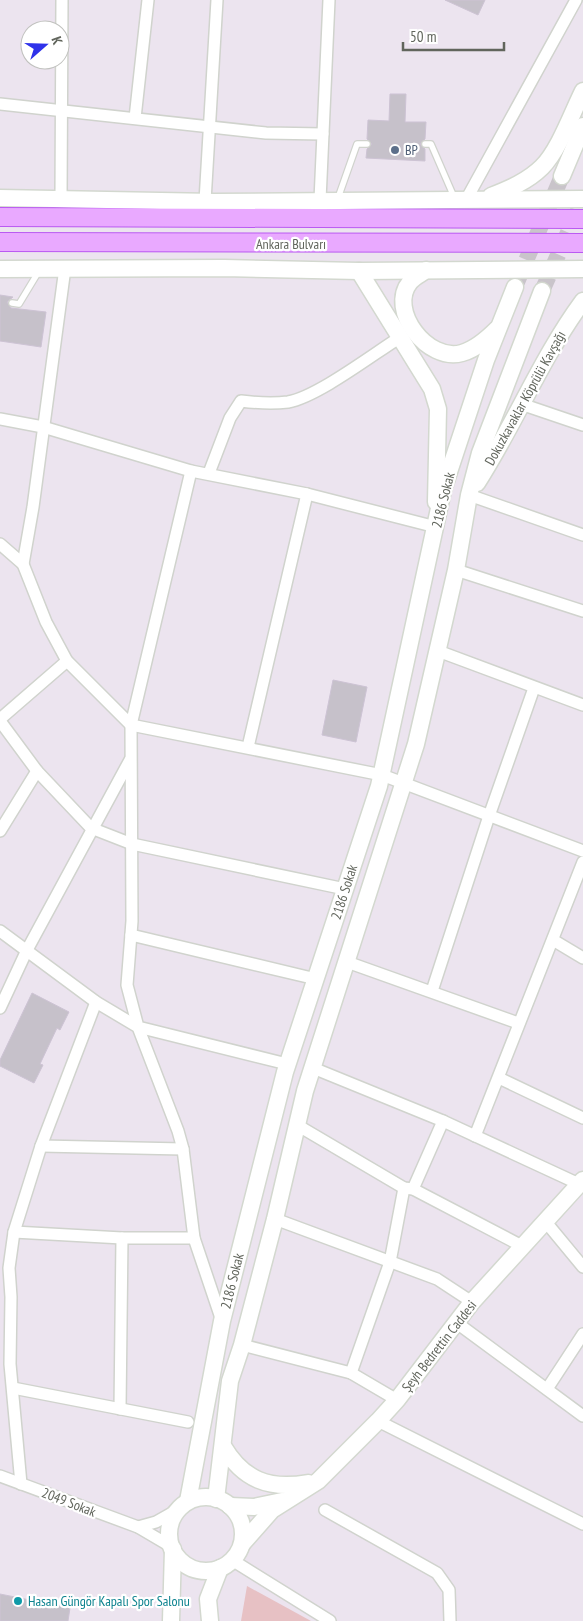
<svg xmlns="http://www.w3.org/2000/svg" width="583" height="1621" font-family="'PT Sans Narrow',sans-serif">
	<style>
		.green { fill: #e7c1c4 }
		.building { fill: #c6c1ca; stroke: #cdc3d4 }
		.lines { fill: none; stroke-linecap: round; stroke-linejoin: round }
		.secondary-tunnel { stroke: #c9c4ca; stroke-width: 16; stroke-dasharray: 16 8; stroke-linecap: butt }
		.lane-casing { stroke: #d0d3cd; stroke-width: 8 }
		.street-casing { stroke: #d0d3cd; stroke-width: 14 }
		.secondary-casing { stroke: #d3d8cf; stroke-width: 19 }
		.primary-casing { stroke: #ba5af2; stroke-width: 20 }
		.lane { stroke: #fff; stroke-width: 5.5 }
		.street { stroke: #fff; stroke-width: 11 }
		.secondary { stroke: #fff; stroke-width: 16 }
		.primary { stroke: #e9a9ff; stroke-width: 18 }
		.service-dot { fill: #5c6f8a; stroke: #fff; stroke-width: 2 }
		.culture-dot { fill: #0f9aa8; stroke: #fff; stroke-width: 2 }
		.labels { text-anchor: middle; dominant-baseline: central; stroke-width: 4.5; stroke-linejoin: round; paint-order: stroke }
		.service-label { font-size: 14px; fill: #4e5e75; stroke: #fff; text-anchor: start }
		.street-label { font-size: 14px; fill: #61655c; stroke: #fff }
		.culture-label { font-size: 14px; fill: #0d838f; stroke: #fff; text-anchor: start }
	</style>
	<rect width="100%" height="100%" fill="#ece4ef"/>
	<path class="green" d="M247,1586L311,1621H241Z"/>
	<g class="building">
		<path d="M445,0H485L478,15Z"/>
		<path d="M390,94H406L405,122H426L425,139L420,144L425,149V161L366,158L367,149L372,144L367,139L368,120L389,121Z"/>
		<path d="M0,295L13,297L7,302L11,308L46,312L41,347L0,341Z"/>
		<path d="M333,680L367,687L356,742L322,735Z"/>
		<path d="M32,993L69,1012L60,1030L57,1028L40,1064L43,1065L34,1083L0,1066V1060Z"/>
		<path d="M0,1594L70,1608L68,1621H0Z"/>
	</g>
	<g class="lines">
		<g class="secondary-tunnel">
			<path d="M517,282L562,176"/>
			<path d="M542,291L583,199"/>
		</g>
		<defs>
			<g id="lane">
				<path d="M425,144H431L454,197"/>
				<path d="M338,198L357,144H367"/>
				<path d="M12,303L19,304L39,271"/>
			</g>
			<g id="street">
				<path d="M0,104L266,133L323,134"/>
				<path d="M135,118L148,0"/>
				<path d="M61,199L62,0"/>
				<path d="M320,200L329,0"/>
				<path d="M466,200L576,0"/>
				<path d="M205,201L217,0"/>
				<path d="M521,404L583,425"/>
				<path d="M0,419L43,427L191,471L307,494L436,527"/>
				<path d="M191,471L131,725L132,921L127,985L138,1027L287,1064"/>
				<path d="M209,473L230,418L241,401C257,403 272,404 288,402C317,397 372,355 399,338"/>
				<path d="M469,495L583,535"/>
				<path d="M0,544L23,564L46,622L67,661L131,725L382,775L583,851"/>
				<path d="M23,564L33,507L65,268"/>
				<path d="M456,570L583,611"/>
				<path d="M438,651L583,705"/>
				<path d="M0,719L67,661"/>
				<path d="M0,721L37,771L91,828L132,844L345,889"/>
				<path d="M248,747L307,494"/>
				<path d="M0,831L37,771"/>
				<path d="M0,931L96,1002L138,1027L178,1131L183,1149L194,1238L222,1321"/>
				<path d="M131,935L316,979"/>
				<path d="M553,940L583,958"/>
				<path d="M347,962L518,1023"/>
				<path d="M432,991L489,816L534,688"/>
				<path d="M0,1008L27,950L130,760"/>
				<path d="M313,1068L443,1121L579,1184"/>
				<path d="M499,1078L583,1118"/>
				<path d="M297,1125L404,1188L413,1189L522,1246"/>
				<path d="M475,1136L583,862"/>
				<path d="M41,1146L183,1149"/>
				<path d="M413,1189L443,1121"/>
				<path d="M275,1219L437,1279L472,1302"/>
				<path d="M545,1221L583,1267"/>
				<path d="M14,1232L122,1238H194"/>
				<path d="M457,1323L583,1416"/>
				<path d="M242,1345L351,1373L397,1400"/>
				<path d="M351,1373L390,1262L404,1188"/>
				<path d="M13,1388L188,1422"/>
				<path d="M547,1389L583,1334"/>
				<path d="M120,1409L122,1238"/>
				<path d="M378,1421L583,1524"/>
				<path d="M0,1476L138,1527L172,1547"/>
				<path d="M21,1484L10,1364L11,1297L9,1268L14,1232L41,1146L96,1002"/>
				<path d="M325,1510L437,1573L449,1590L450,1621"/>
				<path d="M138,1527L156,1522L179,1509"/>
				<path d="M232,1560L330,1621"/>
			</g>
			<g id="secondary">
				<path d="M562,176L583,126"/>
				<path d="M491,196C509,189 528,181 542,167C559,150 572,113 583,91"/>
				<path d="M0,198L214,202L583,199"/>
				<path d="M0,269L224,268L359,271L583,269"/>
				<path d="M426,270C421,274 414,277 410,282C387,310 428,363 462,353C476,349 487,339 497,329"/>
				<path d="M359,271L432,389L438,409L436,502"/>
				<path d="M477,483C515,424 541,358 583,301"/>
				<path d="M223,1446C243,1480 269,1490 308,1483"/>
				<circle cx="206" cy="1534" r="37"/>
				<path d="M216,1499L230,1381L242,1345L275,1219L305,1091L416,744L456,570L469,495L480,453L542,291"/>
				<path d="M188,1501L222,1321L285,1072L379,786L443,490L486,360L515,287"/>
				<path d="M230,1506L254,1507L282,1501"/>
				<path d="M242,1544L272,1510L318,1481L378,1421L397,1400L472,1302L583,1180"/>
				<path d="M171,1621L173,1549"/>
				<path d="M210,1621L208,1599L220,1568"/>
			</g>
			<g id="primary">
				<path d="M0,217L583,219"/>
				<path d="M0,242L583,243"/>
			</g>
		</defs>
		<use href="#lane" class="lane-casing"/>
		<use href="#street" class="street-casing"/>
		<use href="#secondary" class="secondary-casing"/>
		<use href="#primary" class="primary-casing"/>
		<use href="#lane" class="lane"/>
		<use href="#street" class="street"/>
		<use href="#secondary" class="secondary"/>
		<use href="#primary" class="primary"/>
	</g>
	<circle class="service-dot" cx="395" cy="150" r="5"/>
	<circle class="culture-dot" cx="18" cy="1601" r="5"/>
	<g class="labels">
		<g class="service-label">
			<text x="405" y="150">BP</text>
		</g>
		<g class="street-label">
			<text x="291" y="244">Ankara Bulvarı</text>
			<text transform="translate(525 398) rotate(-61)">Dokuzkavaklar Köprülü Kavşağı</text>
			<text transform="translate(443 500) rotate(-76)">2186 Sokak</text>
			<text transform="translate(344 892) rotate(-72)">2186 Sokak</text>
			<text transform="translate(232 1281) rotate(-76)">2186 Sokak</text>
			<text transform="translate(439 1346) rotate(-52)">Şeyh Bedrettin Caddesi</text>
			<text transform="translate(69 1502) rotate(21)">2049 Sokak</text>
		</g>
		<g class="culture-label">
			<text x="28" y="1601">Hasan Güngör Kapalı Spor Salonu</text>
		</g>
	</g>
	<g transform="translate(45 45) rotate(70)"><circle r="24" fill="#ffffff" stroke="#c0c1be"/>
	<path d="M0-4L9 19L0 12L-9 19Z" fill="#2f32ea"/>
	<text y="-8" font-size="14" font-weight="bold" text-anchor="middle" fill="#61655c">K</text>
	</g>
	<path d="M403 42v8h101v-8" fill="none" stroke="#61655c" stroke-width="2.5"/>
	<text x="410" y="42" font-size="15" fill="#61655c" stroke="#ffffff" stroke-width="4" paint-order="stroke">50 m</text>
</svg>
